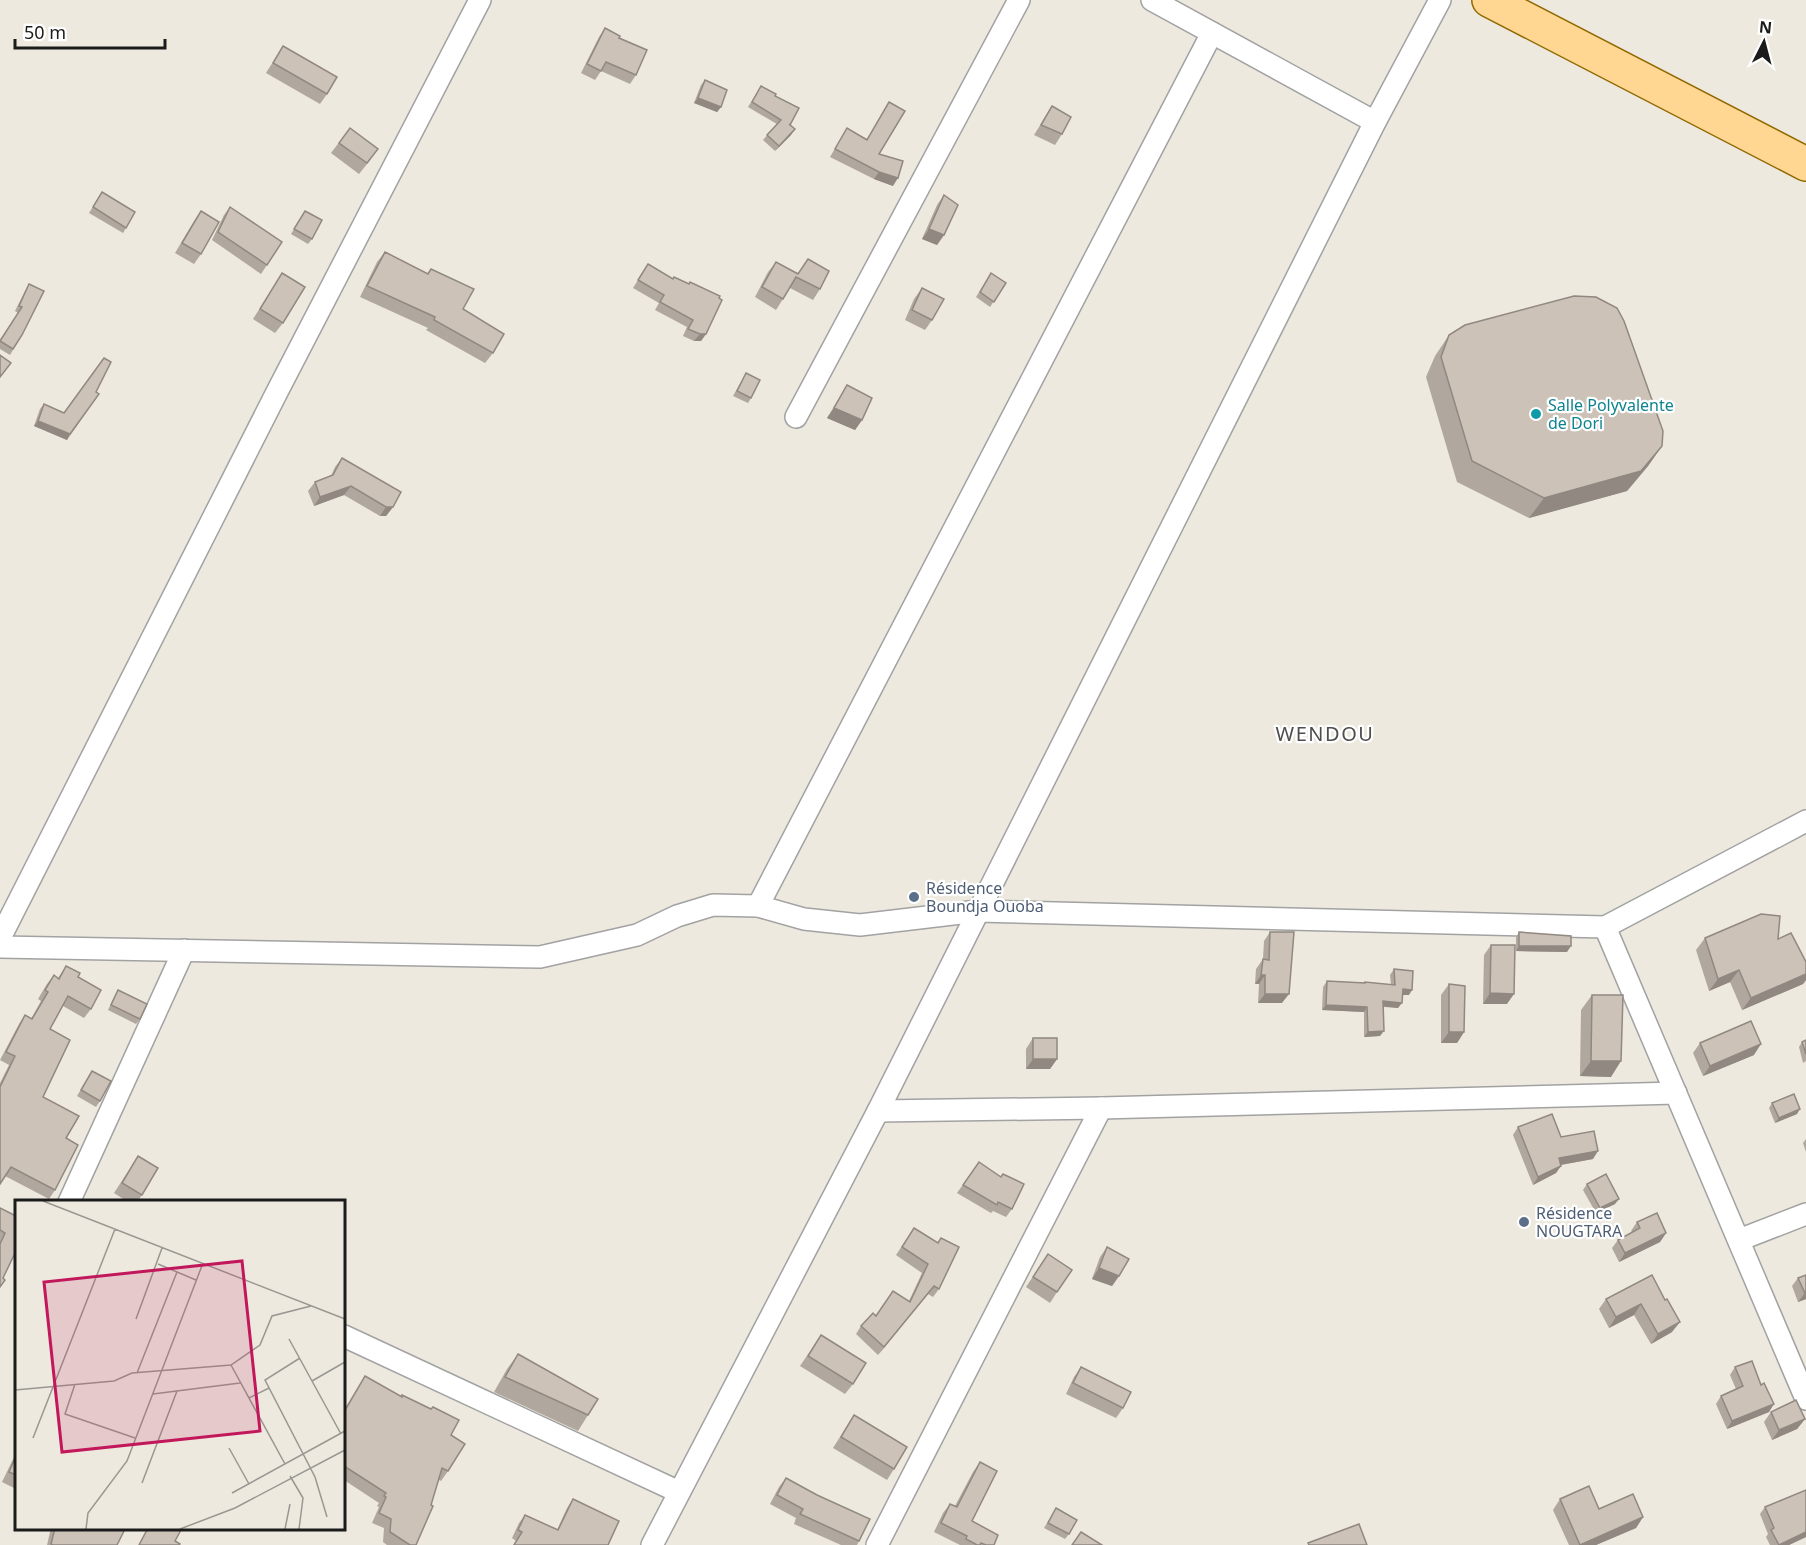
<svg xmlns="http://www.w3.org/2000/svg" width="1806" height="1545" font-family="'Noto Sans',sans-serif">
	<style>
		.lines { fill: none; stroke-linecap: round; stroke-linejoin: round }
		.minor-casing { stroke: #a2a2a2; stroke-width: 24 }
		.primary-casing { stroke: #916900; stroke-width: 36 }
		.minor { stroke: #fff; stroke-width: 21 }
		.primary { stroke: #ffd692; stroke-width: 33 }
		.wall { fill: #b0a79e }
		.shaded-wall { fill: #908881 }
		.building { fill: #cdc2b8; stroke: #908881; stroke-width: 1.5 }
		.culture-dot { fill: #0f9aa8; stroke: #fff; stroke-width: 2 }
		.service-dot { fill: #5c6f8a; stroke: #fff; stroke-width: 2 }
		.labels { text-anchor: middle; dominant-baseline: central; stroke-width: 4.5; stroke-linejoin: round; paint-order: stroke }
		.culture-label { font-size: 16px; fill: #0d838f; stroke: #fff; text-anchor: start }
		.service-label { font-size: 16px; fill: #4e5e75; stroke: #fff; text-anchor: start }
		.quarter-label { font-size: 20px; letter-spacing: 1.5px; fill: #4e4e4e; stroke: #fff }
		.inset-road { fill: none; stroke: #999791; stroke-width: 1.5 }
		.view { fill: #c2185b; fill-opacity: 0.15; stroke: #c2185b; stroke-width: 3 }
		.inset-edge { fill: none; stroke: #1b1b1b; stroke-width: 3 }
	</style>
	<rect width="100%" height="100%" fill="#ede9df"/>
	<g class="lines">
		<defs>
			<g id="minor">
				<path d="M1152,0L1375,122"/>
				<path d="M796,417L1019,0"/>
				<path d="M758,906L1212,33"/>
				<path d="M1605,927L1806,1399"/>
				<path d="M0,938L278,390L480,0"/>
				<path d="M0,947L540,957L637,935L677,916L713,905L758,906L804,919L860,925L978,911L1605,927L1806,821"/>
				<path d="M878,1111L1101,1108L1676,1093"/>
				<path d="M69,1202L184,950"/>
				<path d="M1739,1240L1806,1214"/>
				<path d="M344,1336L679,1492"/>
				<path d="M652,1545L878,1111L1375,122L1440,0"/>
				<path d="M877,1545L1101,1108"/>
			</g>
			<path id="primary" d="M1489,0L1806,164"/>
		</defs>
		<use href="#minor" class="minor-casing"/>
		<use href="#primary" class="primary-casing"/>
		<use href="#minor" class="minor"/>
		<use href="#primary" class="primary"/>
	</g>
	<g class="wall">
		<path d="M605,28L619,38L636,75L630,84L601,71L595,80L581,73L599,37Z"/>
		<path d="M283,46L327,94L320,104L266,73Z"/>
		<path d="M705,80L721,107L717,112L694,103L701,85Z"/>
		<path d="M761,86L775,96L790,125L791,135L775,151L763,140L777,124L748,107Z"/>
		<path d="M889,102L879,154L893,186L874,179L830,157L847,128L867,139Z"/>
		<path d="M1052,106L1062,134L1055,145L1034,135Z"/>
		<path d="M350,128L371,159L359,174L331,153Z"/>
		<path d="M102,192L126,228L123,233L89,213Z"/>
		<path d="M944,195V235L937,245L922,239L937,205Z"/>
		<path d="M230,207L282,242L261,274L212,240L224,215Z"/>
		<path d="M201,211V254L194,264L175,253L194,221Z"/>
		<path d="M305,211L312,239L308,244L291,234Z"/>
		<path d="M385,252L427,274L431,269L493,353L485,363L426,330L428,328L360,297L377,262Z"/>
		<path d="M808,259L820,289L813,300L790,288L776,310L755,297L768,272L776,262L798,273Z"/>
		<path d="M648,264L706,334L701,341H694L683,336L687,327L655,310L659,303L633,288Z"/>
		<path d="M282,273L283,323L275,333L253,319Z"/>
		<path d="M988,278L1006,283L990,307L976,297Z"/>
		<path d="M29,284L22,335L10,355L0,349V340L18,313L15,311L26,289Z"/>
		<path d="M922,288L932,320L925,330L905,320L914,299Z"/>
		<path d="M1449,335L1662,446L1648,466L1627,491L1529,518L1457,482L1426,377L1435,356Z"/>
		<path d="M746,373L751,398L748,403L733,396Z"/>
		<path d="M847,385L862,420L855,430L827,418Z"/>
		<path d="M96,392L99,394L67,440L34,426L40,409L44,404L64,413Z"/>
		<path d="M342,458L393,507L386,516H380L344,495L314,506L308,491L315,482L331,476L335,467Z"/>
		<path d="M1270,932L1282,1003H1258L1259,984H1255L1256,969L1263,959L1264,941Z"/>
		<path d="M1519,932L1567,952L1516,951V937Z"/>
		<path d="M1705,938L1778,939L1806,962V980L1803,984L1742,1010L1730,982L1709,991L1696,950Z"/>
		<path d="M1491,945L1507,1004H1483L1484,955Z"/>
		<path d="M66,966L78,977L91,1009L84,1018L63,1006L50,1029L43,1097L66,1138L55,1190L49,1199L5,1176L0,1184V1083L9,1065L0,1060L19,1024L25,1015L31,1019L41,1001L38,999L47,984L54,975L58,978Z"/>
		<path d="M1394,969L1409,995H1403L1398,1008L1384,1007L1380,1036L1364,1037V1012L1322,1010L1323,987L1327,981L1364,983L1365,982L1391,985L1390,975Z"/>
		<path d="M1449,984L1464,1032L1457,1043H1441V995Z"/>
		<path d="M118,990L140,1019L136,1024L108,1010L115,995Z"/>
		<path d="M1592,995L1611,1077L1580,1076L1581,1010Z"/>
		<path d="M1033,1038L1057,1059L1050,1069H1026V1049Z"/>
		<path d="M1806,1040V1061L1803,1063L1799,1047L1802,1042Z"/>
		<path d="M1700,1043L1754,1055L1703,1076L1693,1053Z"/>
		<path d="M92,1071L100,1101L96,1107L77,1096Z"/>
		<path d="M1772,1103L1797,1114L1775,1123L1769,1108Z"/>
		<path d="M1518,1127L1561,1137L1593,1159L1561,1165L1556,1173L1533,1185L1513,1135Z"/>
		<path d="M1806,1139V1152L1803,1143Z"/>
		<path d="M138,1156L142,1195L137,1202H128L114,1193Z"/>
		<path d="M979,1162L1012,1209L1006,1217L993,1211L991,1213L957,1193Z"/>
		<path d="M1587,1184L1615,1204L1596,1213L1583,1190Z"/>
		<path d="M0,1208L16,1216L3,1278L0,1287Z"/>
		<path d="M1637,1222L1666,1233L1660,1242L1619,1262L1612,1248L1618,1240L1632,1232L1631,1231Z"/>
		<path d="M914,1228L938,1243L941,1238L939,1289L933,1297L928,1294L878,1355L856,1334L861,1326L909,1301L922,1273L896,1255Z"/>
		<path d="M1107,1247L1119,1276L1112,1286L1092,1279L1100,1257Z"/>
		<path d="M1048,1254L1057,1292L1050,1303L1026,1287Z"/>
		<path d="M1806,1275V1299L1798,1302L1792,1286L1798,1278Z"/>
		<path d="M1606,1299L1665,1300L1672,1332L1651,1344L1634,1315L1609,1328L1599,1309Z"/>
		<path d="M821,1335L853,1384L845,1394L800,1366Z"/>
		<path d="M518,1354L588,1415L578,1431L494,1392L507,1369Z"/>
		<path d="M1081,1367L1123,1408L1116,1418L1066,1394L1074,1377Z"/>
		<path d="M1735,1367L1761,1385L1769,1412L1727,1429L1716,1404L1721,1396L1736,1389L1730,1375Z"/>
		<path d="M365,1376L451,1435L448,1471L441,1481L439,1480L416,1545H387L383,1542L384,1528L372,1523L379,1507L377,1506L379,1503L344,1480V1410Z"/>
		<path d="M1771,1412L1805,1419L1797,1429L1772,1440L1764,1422Z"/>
		<path d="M854,1415L894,1469L887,1480L833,1448Z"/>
		<path d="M16,1453V1489L2,1482Z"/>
		<path d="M980,1462L972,1521L994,1545H960L934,1532L943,1513L950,1504L955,1506L973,1472Z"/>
		<path d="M786,1478L859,1541L857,1545H841L794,1524L796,1518L770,1504L779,1487Z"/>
		<path d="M1806,1490V1537L1789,1545H1770L1766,1537L1768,1534L1760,1514L1765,1507Z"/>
		<path d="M573,1499L608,1545H513L516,1541L512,1538L519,1523L525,1515L557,1530L567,1508Z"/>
		<path d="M1560,1499L1599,1509L1643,1517L1636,1528L1596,1545H1569L1553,1510Z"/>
		<path d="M1056,1508L1069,1534L1065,1539L1044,1528Z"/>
		<path d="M51,1528H120L117,1545H47Z"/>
	</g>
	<g class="shaded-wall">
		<path d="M698,98L721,107L717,112L694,103Z"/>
		<path d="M795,129L791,135L775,151L779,146Z"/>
		<path d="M879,172L898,178L893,186L874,179Z"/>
		<path d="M929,229L944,235L937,245L922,239Z"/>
		<path d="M700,334H706L701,341H694Z"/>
		<path d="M834,408L862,420L855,430L827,418Z"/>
		<path d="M38,421L70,434L67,440L34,426Z"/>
		<path d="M1662,446L1648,466L1627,491L1529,518L1544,498Z"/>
		<path d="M351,486L344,495L314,506L320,497Z"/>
		<path d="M386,507H393L386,516H380Z"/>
		<path d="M1519,946H1571L1567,952L1516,951Z"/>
		<path d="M1739,970L1730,982L1709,991L1718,979Z"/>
		<path d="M1806,974V980L1803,984L1742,1010L1751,998Z"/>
		<path d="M1261,975H1265L1259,984H1255Z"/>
		<path d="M1403,989L1412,990L1409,995H1400Z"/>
		<path d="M1490,993L1514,994L1507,1004H1483Z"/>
		<path d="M1265,994H1289L1282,1003H1258Z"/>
		<path d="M1383,1001L1402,1003L1398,1008L1380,1006Z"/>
		<path d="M1326,1005L1367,1007L1364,1012L1322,1010Z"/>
		<path d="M1384,1031L1380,1036L1364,1037L1368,1032Z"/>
		<path d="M1449,1032H1464L1457,1043H1441Z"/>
		<path d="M1761,1044L1754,1055L1703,1076L1710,1066Z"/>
		<path d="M1033,1059H1057L1050,1069H1026Z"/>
		<path d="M1591,1061H1621L1611,1077L1580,1076Z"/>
		<path d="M1800,1109L1797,1114L1775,1123L1779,1118Z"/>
		<path d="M1598,1151L1593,1159L1554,1166L1559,1158Z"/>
		<path d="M1561,1166L1556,1173L1533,1185L1538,1177Z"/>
		<path d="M1619,1199L1615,1204L1596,1213L1600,1208Z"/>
		<path d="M1666,1233L1660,1242L1619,1262L1625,1253Z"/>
		<path d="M1099,1268L1119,1276L1112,1286L1092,1279Z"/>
		<path d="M934,1286L928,1294L878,1355L884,1347Z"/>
		<path d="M1805,1293H1806V1299L1798,1302Z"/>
		<path d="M1641,1304L1634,1315L1609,1328L1616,1317Z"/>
		<path d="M1680,1322L1672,1332L1651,1344L1658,1334Z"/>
		<path d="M1774,1404L1769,1412L1727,1429L1732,1421Z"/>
		<path d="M1805,1419L1797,1429L1772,1440L1779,1430Z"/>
		<path d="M1643,1517L1636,1528L1596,1545H1580Z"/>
		<path d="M1806,1532V1537L1789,1545H1779Z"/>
	</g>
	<g class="building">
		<path d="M605,28L620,36L619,38L647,50L636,75L606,62L601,71L587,64Z"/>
		<path d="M283,46L337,77L327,94L273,63Z"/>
		<path d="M705,80L727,90L721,107L698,98Z"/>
		<path d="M761,86L776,94L775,96L799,108L790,125L789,124L795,129L779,146L767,135L781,120L752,102Z"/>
		<path d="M889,102L905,111L879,154L903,161L898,178L879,172L835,149L847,128L867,140Z"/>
		<path d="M1052,106L1071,117L1062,134L1041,125Z"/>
		<path d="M350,128L378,149L367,163L339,143Z"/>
		<path d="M102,192L135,212L126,228L93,207Z"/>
		<path d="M944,195L958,205L944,235L929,229Z"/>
		<path d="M230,207L282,242L267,265L218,232Z"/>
		<path d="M201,211L219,222L201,254L182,243Z"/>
		<path d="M305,211L322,220L312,239L294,229Z"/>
		<path d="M385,252L428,274L431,269L474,289L463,309L504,334L493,353L434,320L435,317L367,286Z"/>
		<path d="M808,259L829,271L820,289L796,277L783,299L762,287L776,262L798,274Z"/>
		<path d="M648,264L673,279L674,277L689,284L690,282L720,296L719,298L722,300L706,334H700L688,329L693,320L660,302L664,295L638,280Z"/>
		<path d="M282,273L305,287L283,323L260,309Z"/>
		<path d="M991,273L1006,283L994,302L980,292Z"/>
		<path d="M29,284L44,291L22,335L13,349L0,341L22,307L19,306Z"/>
		<path d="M922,288L944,299L932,320L912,310Z"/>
		<path d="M1574,296L1596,297L1617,308L1624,321L1663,431L1662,446L1641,471L1544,498L1472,461L1441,357L1449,335L1465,325Z"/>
		<path d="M0,355L11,363L0,377Z"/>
		<path d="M104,358L111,362L96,392L99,394L70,434L38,421L44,404L64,413Z"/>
		<path d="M746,373L760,380L751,398L737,391Z"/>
		<path d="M847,385L872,398L862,420L834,408Z"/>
		<path d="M342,458L401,492L393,507H386L351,486L320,497L315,482L333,475Z"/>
		<path d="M1761,914L1780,916L1778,939L1791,933L1806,962V974L1751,998L1739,970L1718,979L1705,938Z"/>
		<path d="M1270,932H1294L1289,994H1265V975H1261L1263,959L1269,960Z"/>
		<path d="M1519,932L1571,936V946H1519Z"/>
		<path d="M1491,945H1515L1514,994L1490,993Z"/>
		<path d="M66,966L80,973L78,977L101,990L91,1009L68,996L50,1029L70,1040L43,1097L79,1116L66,1138L78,1145L55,1190L11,1167L0,1184V1087L15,1056L6,1052L25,1015L32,1019L48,992L45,990L54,975L59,979Z"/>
		<path d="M1394,969L1413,971L1412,990L1403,989L1402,1003L1383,1001L1384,1031L1368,1032L1367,1007L1326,1005L1327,981L1365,983V982L1395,985Z"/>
		<path d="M1449,984L1465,986L1464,1032H1449Z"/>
		<path d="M118,990L147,1004L140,1019L111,1005Z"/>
		<path d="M1592,995H1623L1621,1061H1591Z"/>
		<path d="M1751,1021L1761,1044L1710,1066L1700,1043Z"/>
		<rect x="1033" y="1038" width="24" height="21"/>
		<path d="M1806,1040V1054L1802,1042Z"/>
		<path d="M92,1071L111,1081L100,1101L81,1090Z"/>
		<path d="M1794,1094L1800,1109L1779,1118L1772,1103Z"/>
		<path d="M1552,1114L1561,1137L1594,1131L1598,1151L1559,1158L1561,1166L1538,1177L1518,1127Z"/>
		<path d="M138,1156L158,1168L142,1195L122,1183Z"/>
		<path d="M979,1162L1001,1177L1003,1174L1024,1184L1012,1209L998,1202L997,1205L963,1185Z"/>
		<path d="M1606,1174L1619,1199L1600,1208L1587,1184Z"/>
		<path d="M0,1208L16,1216V1251L3,1278L5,1280L0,1287V1244L5,1233L0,1230Z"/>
		<path d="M1657,1213L1666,1233L1625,1253L1618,1240L1640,1228L1637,1222Z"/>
		<path d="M914,1228L938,1243L941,1238L959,1247L939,1289L934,1286L884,1347L861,1326L873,1313L876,1316L893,1291L910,1302L928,1264L902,1247Z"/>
		<path d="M1107,1247L1129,1259L1119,1276L1099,1268Z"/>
		<path d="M1048,1254L1072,1270L1057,1292L1033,1277Z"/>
		<path d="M1652,1275L1665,1300L1667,1299L1680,1322L1658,1334L1641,1304L1616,1317L1606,1299Z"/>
		<path d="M1806,1275V1293H1805L1798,1278Z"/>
		<path d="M821,1335L866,1363L853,1384L808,1356Z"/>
		<path d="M518,1354L598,1399L588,1415L505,1377Z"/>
		<path d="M1752,1361L1761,1385L1764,1383L1774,1404L1732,1421L1721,1396L1743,1386L1735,1367Z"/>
		<path d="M1081,1367L1131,1392L1123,1408L1073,1383Z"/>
		<path d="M365,1376L402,1397V1395L431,1409L433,1407L459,1420L451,1435L465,1444L448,1471L442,1468L431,1505L433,1506L416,1545H410L390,1532L391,1519L379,1513L386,1497L384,1496L386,1493L344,1466V1412Z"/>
		<path d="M1796,1400L1805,1419L1779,1430L1771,1412Z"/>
		<path d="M854,1415L907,1447L894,1469L841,1437Z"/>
		<path d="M16,1456V1475L9,1472Z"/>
		<path d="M980,1462L997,1471L972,1521L998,1535L994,1545H986L981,1543L980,1545H977L966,1539L967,1536L941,1523L950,1504L957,1507Z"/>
		<path d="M786,1478L817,1495L870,1519L859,1541L800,1514L803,1509L777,1495Z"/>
		<path d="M1589,1486L1599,1509L1633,1494L1643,1517L1580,1545L1560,1499Z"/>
		<path d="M1806,1490V1532L1779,1545L1771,1530L1774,1528L1765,1507Z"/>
		<path d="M573,1499L619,1521L608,1545H514L522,1532L518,1530L525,1515L558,1530Z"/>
		<path d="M1056,1508L1077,1520L1069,1534L1048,1523Z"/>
		<path d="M1359,1524L1367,1545H1309L1308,1543Z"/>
		<path d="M55,1528H120L124,1531L117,1545H53L51,1544Z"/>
		<path d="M148,1528H179L181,1530L175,1541L180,1544L179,1545H139Z"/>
		<path d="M1081,1532L1102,1545H1072Z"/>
	</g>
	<circle class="culture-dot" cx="1536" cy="414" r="6"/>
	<g class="service-dot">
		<circle cx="914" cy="897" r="6"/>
		<circle cx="1524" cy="1222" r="6"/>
	</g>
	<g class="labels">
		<g class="culture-label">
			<text x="1548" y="405">Salle Polyvalente<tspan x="1548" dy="18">de Dori</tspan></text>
		</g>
		<g class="service-label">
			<text x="926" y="888">Résidence<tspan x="926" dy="18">Boundja Ouoba</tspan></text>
			<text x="1536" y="1213">Résidence<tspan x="1536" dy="18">NOUGTARA</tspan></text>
		</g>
		<g class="quarter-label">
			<text x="1325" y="733">WENDOU</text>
		</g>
	</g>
	<g transform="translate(15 1200)">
		<rect width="330" height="330" fill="#ede9df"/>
		<path class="inset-road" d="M28,1L330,119M143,64L181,80M121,119L147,48M274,139L326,234M285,158L250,180L300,277L312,317M216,165L270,264M122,173L162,72M297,181L330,162M60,184L50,214L120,238M0,190L99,181L117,173L216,165L245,145L257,116L296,106M138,194L225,183M234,198L254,188M18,238L100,29M214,248L234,284M275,276L288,298L284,329M127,283L162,191M217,293L330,231M71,329L73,313L112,261L188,63M165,329L220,308L330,250M270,329L275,304"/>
		<path class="view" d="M227,61L245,231L47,252L29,82Z"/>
		<rect width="330" height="330" class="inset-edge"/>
	</g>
	<g transform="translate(1764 42) rotate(6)" stroke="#ffffff" stroke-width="4.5" paint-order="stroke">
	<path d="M0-4.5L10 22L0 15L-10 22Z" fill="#1b1b1b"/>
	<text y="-9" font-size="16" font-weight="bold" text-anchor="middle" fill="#1b1b1b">N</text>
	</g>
	<path d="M15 39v9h150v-9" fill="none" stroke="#1b1b1b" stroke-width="3"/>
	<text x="24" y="39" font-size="18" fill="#1b1b1b" stroke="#ffffff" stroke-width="4.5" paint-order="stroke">50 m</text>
</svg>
